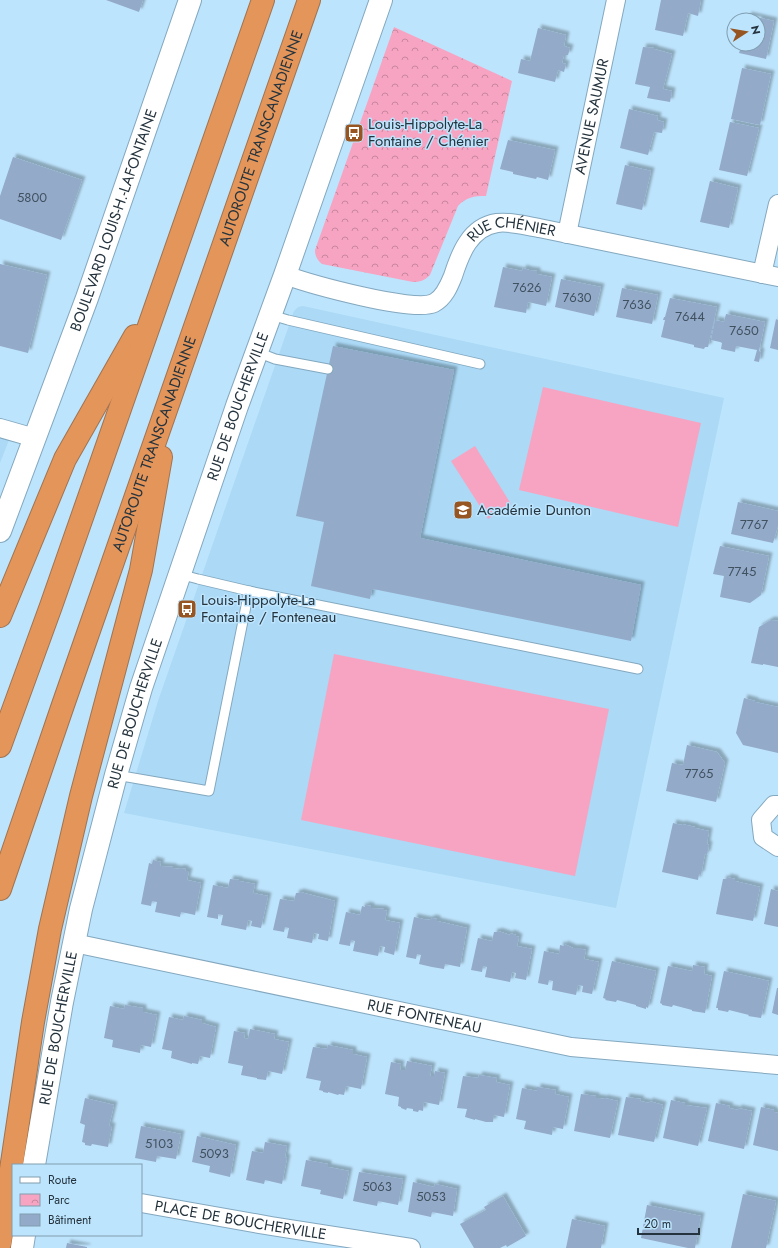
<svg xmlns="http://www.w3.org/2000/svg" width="778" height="1248" font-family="Jost,sans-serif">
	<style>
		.built { fill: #abd9f6 }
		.green { fill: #f7a4c2 }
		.park { fill: url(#park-crowns) }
		.building { fill: #93aac9; filter: url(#shadow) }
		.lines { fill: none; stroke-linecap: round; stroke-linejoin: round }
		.lane-casing { stroke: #83a8bf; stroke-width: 11 }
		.street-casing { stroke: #83a8bf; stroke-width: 20 }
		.secondary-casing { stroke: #83a8bf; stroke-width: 24 }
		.highway-casing { stroke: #a17350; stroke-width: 24 }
		.lane { stroke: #fff; stroke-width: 9 }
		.street { stroke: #fff; stroke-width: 18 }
		.secondary { stroke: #fff; stroke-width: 22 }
		.highway { stroke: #e4955a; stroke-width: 22 }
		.labels { text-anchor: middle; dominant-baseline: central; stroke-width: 3; stroke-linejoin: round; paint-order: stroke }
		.number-label { font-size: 13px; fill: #405160 }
		.street-label { font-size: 15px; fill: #24333d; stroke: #bde4fd }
		.poi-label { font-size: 15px; fill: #24333d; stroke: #bde4fd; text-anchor: start }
	</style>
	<defs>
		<pattern id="park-crowns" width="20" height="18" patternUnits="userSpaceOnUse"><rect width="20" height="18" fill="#f7a4c2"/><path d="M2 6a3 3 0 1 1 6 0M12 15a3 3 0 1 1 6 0" fill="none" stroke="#c8869f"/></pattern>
		<filter id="shadow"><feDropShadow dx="3.5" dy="-3.5" stdDeviation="1" flood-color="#0004"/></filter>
	</defs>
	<rect width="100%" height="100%" fill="#bde4fd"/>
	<g class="built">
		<path d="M303,306L724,398L616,908L124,813L158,701L294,311L298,307Z"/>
		<path d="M0,438L9,440L0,463Z"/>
	</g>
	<g class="green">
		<path d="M543,387L701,423L678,527L519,490Z"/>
		<path d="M475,446L511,504L488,519L451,461Z"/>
		<path d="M334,654L609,709L575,876L301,820Z"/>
	</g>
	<path class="park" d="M394,27L512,81L486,196C474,196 466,197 458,206L430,275C424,281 420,282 413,282L322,264C317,260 315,256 315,250Z"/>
	<g class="building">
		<path d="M106,0H143L139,12Z"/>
		<path d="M661,0H701L698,16L688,13L683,36L655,30Z"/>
		<path d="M748,15L774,21L766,59L739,53L742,44H758V20H747Z"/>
		<path d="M538,28L566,35L564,46L570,48L568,55H564L562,63L566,64L564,72L558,70L555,82L518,73L521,59L530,61Z"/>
		<path d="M643,47L654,48V49L672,54L663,89L672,91L670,102L647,98L650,87L635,84Z"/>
		<path d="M742,68L771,74L760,125L731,119Z"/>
		<path d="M629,109L658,116L657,120L664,122L662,133L654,132L648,155L620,148Z"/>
		<path d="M730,122L759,128L747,176L719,170Z"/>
		<path d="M508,140L555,150L548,180L537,177L536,179L513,174V172L500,169Z"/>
		<path d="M13,157L82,180L61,240L0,219V196Z"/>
		<path d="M625,165L651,171L642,210L616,204Z"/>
		<path d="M710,181L738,188L729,228L700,222Z"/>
		<path d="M0,264L47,275L28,353L0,346Z"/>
		<path d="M503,267L522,271L523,268L529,270L537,271V274L552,277L546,306L528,302L526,313L494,307Z"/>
		<path d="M561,279L601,287L594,316L555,307Z"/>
		<path d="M622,288L658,295L652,324L616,317Z"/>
		<path d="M670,298L717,307L708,347H705L704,349L694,347V345L661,337L665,320H663L664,317H665Z"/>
		<path d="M726,314L765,322L759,351L761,352L759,362L754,361L757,350L736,346L735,352L721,349L722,343L720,342L711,340L715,320L724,322Z"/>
		<path d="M776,319L778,320V350L770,348Z"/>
		<path d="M333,346L454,370L420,538L641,585L631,641L378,590L372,589L370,599L311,586L324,522L296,516Z"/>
		<path d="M738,502L778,511V526L773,543L731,534Z"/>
		<path d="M720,546L769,556L761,595L750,603L720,597L724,576L713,574Z"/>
		<path d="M771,620L778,621V667L763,664V665L751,663L759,627Z"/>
		<path d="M744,698L755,701V702L778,707V753L743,745L736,733Z"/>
		<path d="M687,745L717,752L725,763L716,802L666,791L672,763L683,765Z"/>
		<path d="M673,823L681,825L682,824L695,827V828L709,831L707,844L709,845L707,855L705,854L701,875L699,874L698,880L662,872Z"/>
		<path d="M153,860L161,862L160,866L173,867V868L179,869L180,868L186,869L185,871H189L187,880L201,883L195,915L181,912L180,917L155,912L157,902L152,901L151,906L141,904L149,863L152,864Z"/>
		<path d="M727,877L735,879V881L760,887L753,921L716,914L723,879H727Z"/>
		<path d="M230,879L239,880V881L255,884L253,893L268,896L261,928L251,926L252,921L248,920L246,930L221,925L223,915L218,914V919L207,917L213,885L228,888Z"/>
		<path d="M771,889L778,891V927L764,924Z"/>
		<path d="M300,892L335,901L328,941L318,939L319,934L314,933L312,943L287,938L289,928L285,927L284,932L273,930L280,899L294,901L296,893H299Z"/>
		<path d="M365,905L371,906V908L384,909V910L387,911L385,920L400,923L394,955L384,952L385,947L380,946L378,956L353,951L355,941L351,940L350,946L339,944L346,912L360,915L362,906L365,907Z"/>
		<path d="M414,917L428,920L431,919L432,918L437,919V921L467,928L460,967L445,964L444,969L432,967L419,964L421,955L417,954L416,959L406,957Z"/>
		<path d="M498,931L510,935V933L516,935V936L519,937L517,946L532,949L526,980L515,978L516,973L512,972L510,982L485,977L487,967L483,966L482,972L471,970L478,938L492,941L494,932H498Z"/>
		<path d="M564,944L573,948H582V949L586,950L584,959L599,962L592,994L582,992L583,986L578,985L576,995L552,990L553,981L549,980L548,985L538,983L544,951L559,954L560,945L564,946Z"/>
		<path d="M612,961L656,971L648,1008L646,1007V1009L636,1006V1005L617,1000L616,1002L605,1000L606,999L603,998Z"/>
		<path d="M693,965L705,967L704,974L712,976L705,1013L692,1011V1010L673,1005L672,1007L662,1005V1004L660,1003L668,966L692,971Z"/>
		<path d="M724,971L769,981L761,1018L748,1016L749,1015L729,1010L728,1012L718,1010V1008H716Z"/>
		<path d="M777,988H778V1015L772,1013Z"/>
		<path d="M125,1005L143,1008V1012L157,1015L151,1047L141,1045L140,1053L112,1047L113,1040L104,1038L110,1006L124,1009Z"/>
		<path d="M184,1016L202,1020V1023L216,1027L210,1058L200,1056L198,1064L192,1063V1064L171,1058L172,1051L162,1049L169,1017L183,1020Z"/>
		<path d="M250,1029L275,1034L274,1039L289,1042L282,1074L268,1071L266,1080L257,1079V1078L241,1075L243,1066L228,1063L234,1031L245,1033L244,1038L248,1039Z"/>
		<path d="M328,1045L353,1050V1054L367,1057L361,1089L346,1086L344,1095L339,1094L338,1095L328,1092V1093L323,1092V1091L319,1090L321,1081L306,1078L313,1047L327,1049Z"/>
		<path d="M407,1061L432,1066L430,1076H434L435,1071L445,1073L439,1105L424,1102L423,1111L419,1110L418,1112L413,1111V1109L407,1108L406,1110L401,1108V1107L398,1106L399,1097L385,1094L391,1062L401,1064L400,1070H405Z"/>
		<path d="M479,1075L497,1078L496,1082L510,1085L504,1117L494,1115L493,1122H486L475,1119V1120L465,1117L467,1109L457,1108L463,1076L478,1078Z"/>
		<path d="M537,1087L556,1090L555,1094L569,1097L563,1129L553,1127L552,1135L524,1129L526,1121L516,1119L522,1088L537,1091Z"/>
		<path d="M581,1094L596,1096V1098H599L604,1099V1098L618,1101L610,1138L574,1131Z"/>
		<path d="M626,1097L641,1099L640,1101L649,1103V1101L663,1105L654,1142L618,1135Z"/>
		<path d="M85,1098L114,1105L109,1126H112L108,1147L92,1144L91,1146L85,1145V1143L82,1142L85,1125L80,1123Z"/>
		<path d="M671,1100L685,1103V1105L707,1108L698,1146L663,1138Z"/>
		<path d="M716,1103L730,1106L729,1108L738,1110V1108L752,1111L744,1149L708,1141Z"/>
		<path d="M761,1107L774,1110V1112L778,1113V1151L753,1145Z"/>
		<path d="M141,1126L181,1134L176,1159L157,1156L156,1162L135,1158Z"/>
		<path d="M197,1136L236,1145L230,1177L209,1172L210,1166L192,1162Z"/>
		<path d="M265,1142L287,1146L285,1157L287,1158L282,1184L265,1180L264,1184L246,1180L252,1151L263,1153Z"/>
		<path d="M306,1160L328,1164V1167L349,1171L343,1199L320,1194L321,1190L301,1186Z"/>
		<path d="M359,1172L403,1179L398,1205L378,1201L377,1206L353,1201Z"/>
		<path d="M413,1182L434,1187L435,1184L457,1189L453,1216L432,1212L431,1217L408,1212Z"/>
		<path d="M743,1194L776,1201L766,1248H731Z"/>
		<path d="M503,1196L526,1236L507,1247L506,1245L500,1248H474L460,1224L486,1210L484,1207Z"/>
		<path d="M647,1205L701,1216L695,1248H688L641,1238Z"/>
		<path d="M572,1219L605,1226L601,1248H566Z"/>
		<path d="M67,1243L87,1247V1248H66Z"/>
	</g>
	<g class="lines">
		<defs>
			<g id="lane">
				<path d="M271,315L288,320L480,364"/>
				<path d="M257,352L275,359L328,369"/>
				<path d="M249,591L638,669"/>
				<path d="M116,775L209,791L249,591L198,579L179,574"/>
			</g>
			<g id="street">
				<path id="s1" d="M567,234L616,0"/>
				<path d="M762,274L778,204"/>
				<path id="s2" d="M285,275C310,284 413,313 434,303C444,298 449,286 453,276C460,254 470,227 497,223C510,221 526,226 539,228L778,277"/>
				<path d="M0,428L35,438"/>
				<path d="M778,805H774L761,820L763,837L778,847"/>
				<path id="s3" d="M74,943L571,1047L778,1065"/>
				<path id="s4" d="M141,1203L271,1226L411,1248"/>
			</g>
			<g id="secondary">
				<path id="s5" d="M0,531L87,298L190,0"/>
				<path id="s6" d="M34,1165L62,1002L81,909L116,775L141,688L237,406L285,275L381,0"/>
				<path d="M22,1248L24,1235"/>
			</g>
			<g id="highway">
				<path d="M0,616L65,459L135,336"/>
				<path d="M0,746L51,606L263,0"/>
				<path id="s7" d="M0,889L63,705L309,0"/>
				<path d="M0,1243L33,1022L50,929L81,796L141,570L161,457"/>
			</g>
		</defs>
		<use href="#lane" class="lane-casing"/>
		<use href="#street" class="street-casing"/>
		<use href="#secondary" class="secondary-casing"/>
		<use href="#highway" class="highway-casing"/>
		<use href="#lane" class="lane"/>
		<use href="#street" class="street"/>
		<use href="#secondary" class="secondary"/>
		<use href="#highway" class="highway"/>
	</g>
	<defs>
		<symbol id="bus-square" viewBox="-11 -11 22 22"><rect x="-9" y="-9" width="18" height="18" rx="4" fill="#975621" stroke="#bde4fd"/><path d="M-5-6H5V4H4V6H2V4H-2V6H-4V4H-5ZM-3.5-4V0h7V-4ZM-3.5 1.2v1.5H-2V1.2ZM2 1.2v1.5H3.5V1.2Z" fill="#fff"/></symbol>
		<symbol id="school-square" viewBox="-11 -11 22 22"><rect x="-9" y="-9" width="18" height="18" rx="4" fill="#975621" stroke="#bde4fd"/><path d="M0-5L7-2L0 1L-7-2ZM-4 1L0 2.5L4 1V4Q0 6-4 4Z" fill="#fff"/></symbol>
	</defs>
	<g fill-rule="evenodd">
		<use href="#bus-square" x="343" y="122" width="22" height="22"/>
		<use href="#school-square" x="452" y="499" width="22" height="22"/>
		<use href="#bus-square" x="176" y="598" width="22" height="22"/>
	</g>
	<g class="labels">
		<g class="number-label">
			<text x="32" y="197">5800</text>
			<text x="527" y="287">7626</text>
			<text x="577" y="297">7630</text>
			<text x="637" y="304">7636</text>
			<text x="690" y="316">7644</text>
			<text x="744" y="330">7650</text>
			<text x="754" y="524">7767</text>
			<text x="742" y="571">7745</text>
			<text x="699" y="773">7765</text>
			<text x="159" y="1143">5103</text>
			<text x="214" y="1153">5093</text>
			<text x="377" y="1186">5063</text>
			<text x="431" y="1196">5053</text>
		</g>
		<g class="street-label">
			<text stroke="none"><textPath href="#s1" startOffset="120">AVENUE SAUMUR</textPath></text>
			<text stroke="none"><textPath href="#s7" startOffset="795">AUTOROUTE TRANSCANADIENNE</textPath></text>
			<text stroke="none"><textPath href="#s5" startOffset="331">BOULEVARD LOUIS-H.-LAFONTAINE</textPath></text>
			<text stroke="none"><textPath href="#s2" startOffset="273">RUE CHÉNIER</textPath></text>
			<text stroke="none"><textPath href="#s6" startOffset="787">RUE DE BOUCHERVILLE</textPath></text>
			<text stroke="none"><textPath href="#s7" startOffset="471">AUTOROUTE TRANSCANADIENNE</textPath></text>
			<text stroke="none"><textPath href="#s6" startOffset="463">RUE DE BOUCHERVILLE</textPath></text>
			<text stroke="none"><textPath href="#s3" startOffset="358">RUE FONTENEAU</textPath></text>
			<text stroke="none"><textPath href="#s6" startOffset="139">RUE DE BOUCHERVILLE</textPath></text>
			<text stroke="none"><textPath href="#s4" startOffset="101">PLACE DE BOUCHERVILLE</textPath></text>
		</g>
		<g class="poi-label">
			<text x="368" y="124">Louis-Hippolyte-La<tspan x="368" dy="17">Fontaine / Chénier</tspan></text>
			<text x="477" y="510">Académie Dunton</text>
			<text x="201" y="600">Louis-Hippolyte-La<tspan x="201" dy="17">Fontaine / Fonteneau</tspan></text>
		</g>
	</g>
	<rect x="12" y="1164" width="130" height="72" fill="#bde4fd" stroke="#809db0"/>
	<rect x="20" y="1177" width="20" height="6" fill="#ffffff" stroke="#809db0"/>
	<text x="48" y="1184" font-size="12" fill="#24333d">Route</text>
	<rect x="20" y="1194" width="20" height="12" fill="url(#park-crowns)" stroke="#809db0"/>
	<text x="48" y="1204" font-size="12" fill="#24333d">Parc</text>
	<rect x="20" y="1214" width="20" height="12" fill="#93aac9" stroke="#809db0"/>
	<text x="48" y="1224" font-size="12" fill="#24333d">Bâtiment</text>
	<g transform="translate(746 32) rotate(78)"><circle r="19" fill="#bde4fd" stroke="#809db0"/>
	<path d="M0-3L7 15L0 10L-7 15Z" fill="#975621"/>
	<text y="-6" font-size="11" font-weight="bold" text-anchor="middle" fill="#24333d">N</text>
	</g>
	<path d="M638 1228v6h61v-6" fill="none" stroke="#24333d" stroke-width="2"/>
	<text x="644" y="1228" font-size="12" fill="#24333d" stroke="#bde4fd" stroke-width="3" paint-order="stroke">20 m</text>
</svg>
